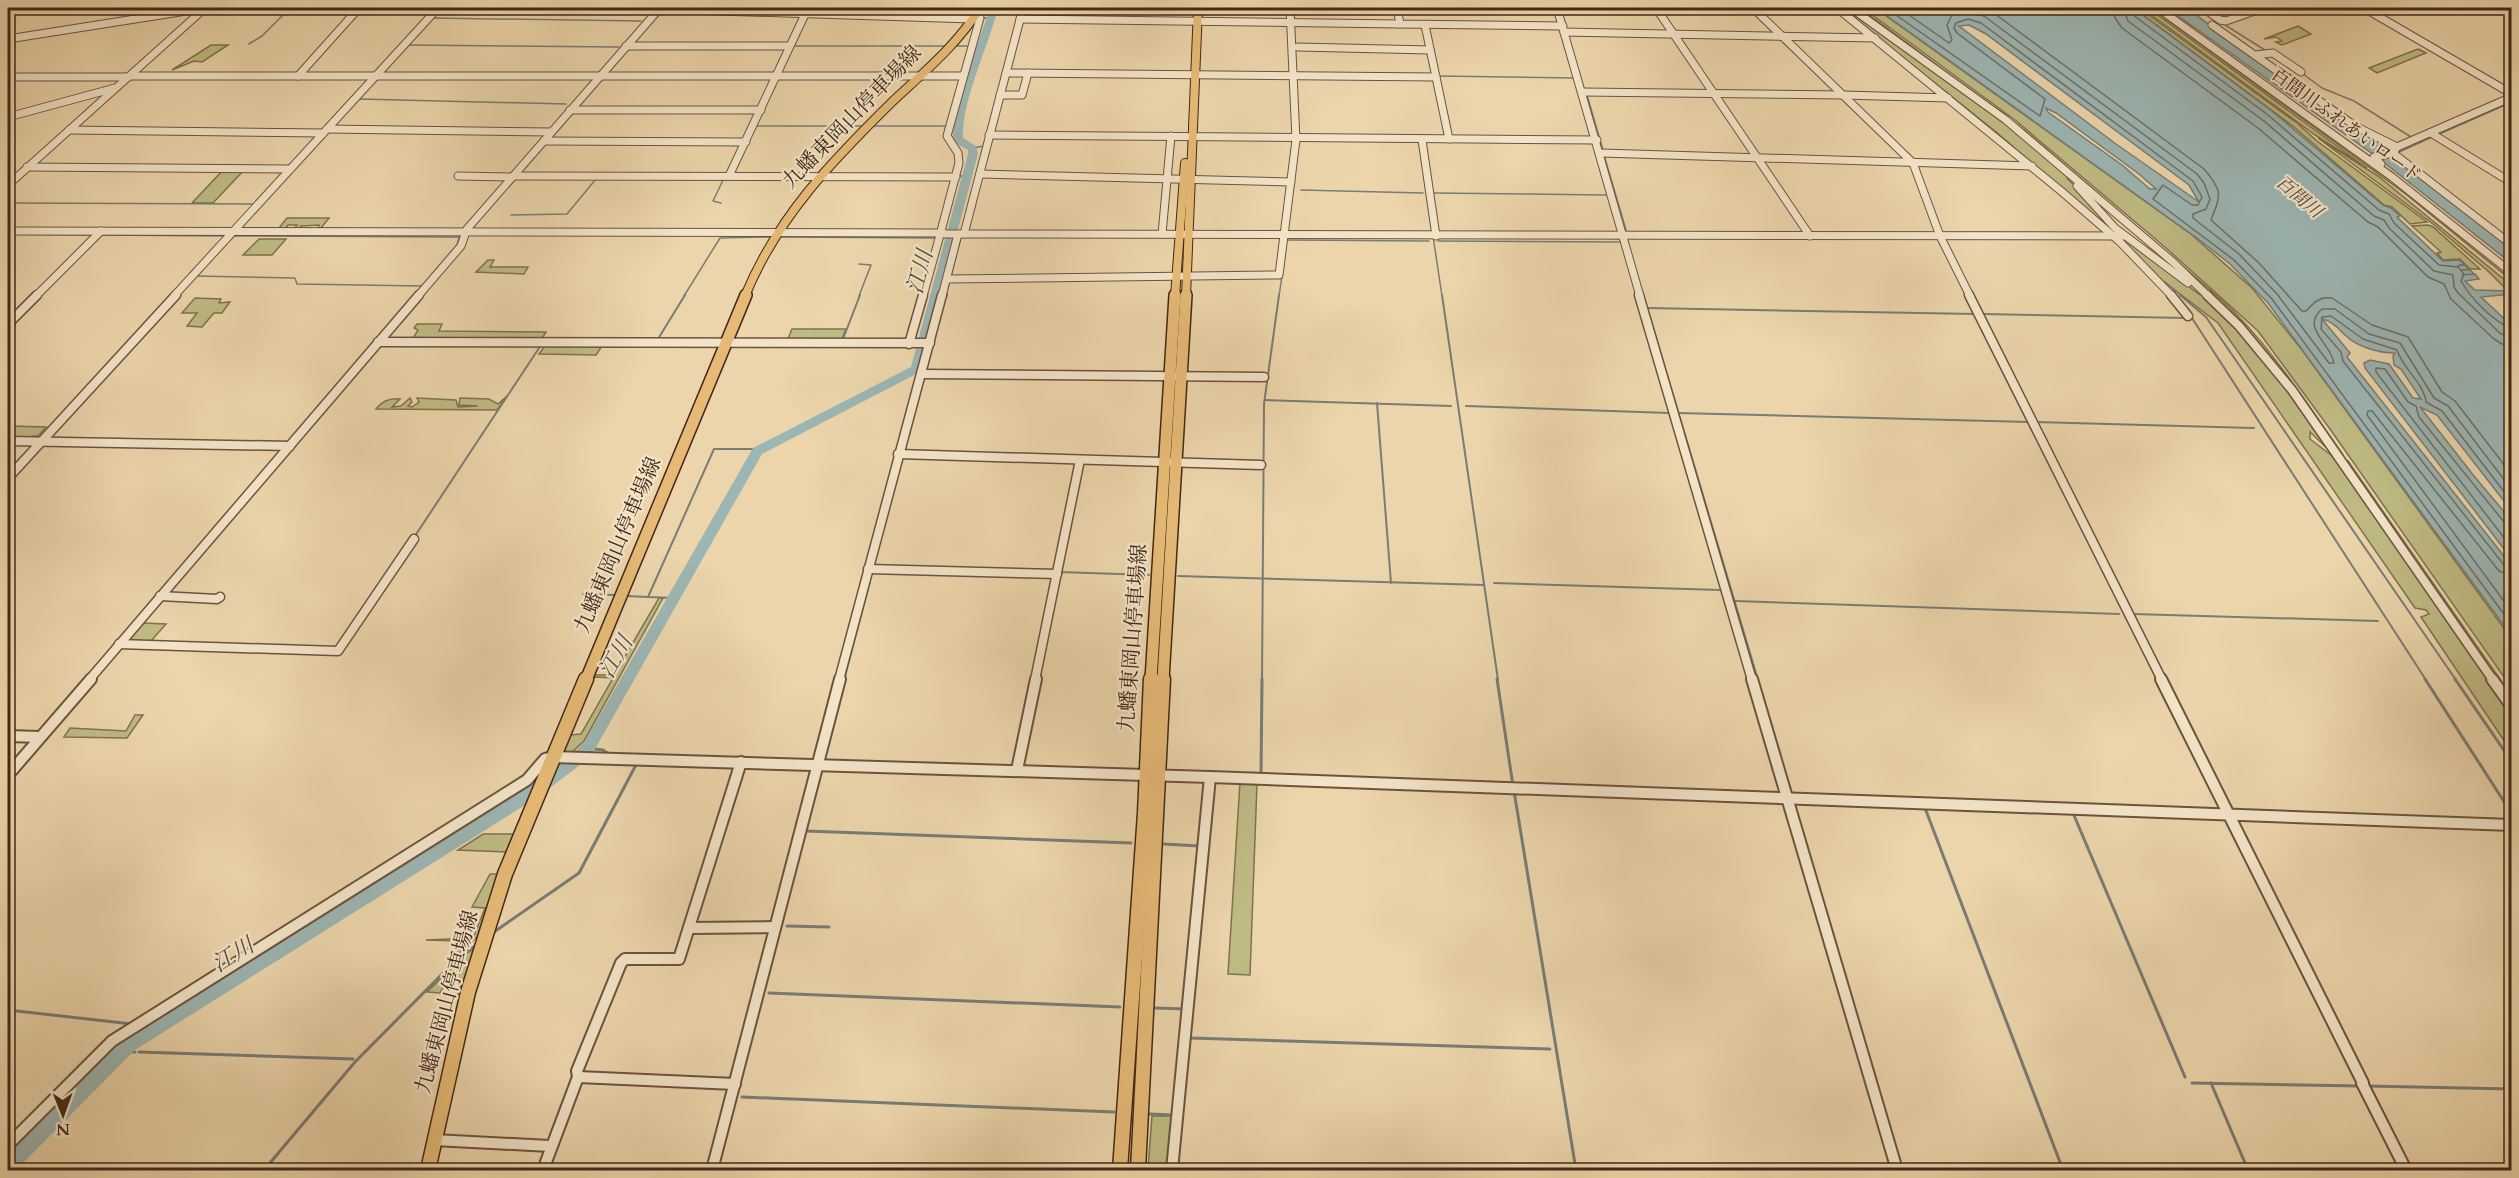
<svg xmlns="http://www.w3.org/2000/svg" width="2519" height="1178" font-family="Cardo,'Noto Serif JP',serif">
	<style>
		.green { fill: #bfbb84; stroke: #80724e; stroke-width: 1.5; fill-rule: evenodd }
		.water { fill: #9cb6b3; stroke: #787d75; stroke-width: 1.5; fill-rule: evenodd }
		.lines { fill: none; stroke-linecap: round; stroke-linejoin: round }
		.shore { stroke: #6f6f66; stroke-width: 1.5 }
		.stream-far2 { stroke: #787d75; stroke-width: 1.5 }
		.stream-far1 { stroke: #787d75; stroke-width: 2 }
		.stream { stroke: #787d75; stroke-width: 3 }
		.river { fill: #9cb6b3; fill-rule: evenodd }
		.minor-far2-casing { stroke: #6c533d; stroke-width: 9 }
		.minor-far1-casing { stroke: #6c533d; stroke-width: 11 }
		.minor-casing { stroke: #6c533d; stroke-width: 14 }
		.major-far2-casing { stroke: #422818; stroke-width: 10 }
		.major-far1-casing { stroke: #422818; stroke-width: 14 }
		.major-casing { stroke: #422818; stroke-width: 17 }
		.minor-far2 { stroke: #f3e4c8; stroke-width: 7 }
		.minor-far1 { stroke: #f3e4c8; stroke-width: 8 }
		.minor { stroke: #f3e4c8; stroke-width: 10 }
		.major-far2 { stroke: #e6ba76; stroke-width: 8 }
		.major-far1 { stroke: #e6ba76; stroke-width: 11 }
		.major { stroke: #e6ba76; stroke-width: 14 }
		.labels { text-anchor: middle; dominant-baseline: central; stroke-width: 4.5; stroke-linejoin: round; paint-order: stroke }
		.far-street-label { font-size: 18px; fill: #422818; stroke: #f3e4c8 }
		.far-water-label { font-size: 18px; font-style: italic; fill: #584c3f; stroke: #f3e4c8 }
		.street-label { font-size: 21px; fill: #422818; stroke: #f3e4c8 }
		.water-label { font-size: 22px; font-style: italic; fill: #584c3f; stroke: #f3e4c8 }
	</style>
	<rect width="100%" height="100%" fill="#ecd5ab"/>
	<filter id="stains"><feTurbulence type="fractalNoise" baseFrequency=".00333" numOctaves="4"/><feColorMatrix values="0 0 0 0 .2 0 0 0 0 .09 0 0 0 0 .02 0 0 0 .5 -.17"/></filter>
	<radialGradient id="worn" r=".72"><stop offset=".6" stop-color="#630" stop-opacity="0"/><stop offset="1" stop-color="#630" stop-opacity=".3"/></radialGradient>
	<g class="green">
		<path d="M1841,8H1849L1974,97L2066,173L2067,178L2118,232L2116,235L1996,132Z"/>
		<path d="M1855,8H1860L2023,129L2222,300C2270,345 2305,401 2343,455L2251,335L2095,192Z"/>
		<path d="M1863,8H1875L2192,235L2252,288L2302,350L2511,638V687L2330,429L2258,331L2166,248L2015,120Z"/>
		<path d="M2134,8H2139L2297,123L2317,141L2427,222L2410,224L2392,207L2384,205L2294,127Z"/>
		<path d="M2142,8H2148L2367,168L2315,135Z"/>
		<path d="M2151,8H2156C2276,94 2400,179 2511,277V280L2407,195Z"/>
		<path d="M2298,26L2311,34L2282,45L2276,42L2282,41L2276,37L2264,39Z"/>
		<path d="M211,45H228L202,62L194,61L172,70Z"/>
		<path d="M2418,49L2426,53L2377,73L2369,68Z"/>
		<path d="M2318,138L2378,176L2511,285V288L2507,286L2511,291L2507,290L2489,272L2433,224Z"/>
		<path d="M224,169H245L213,203H192Z"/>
		<path d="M287,218H329L321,228H318L319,225L301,226L299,228H295L297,225H288L285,229L279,228Z"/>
		<path d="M2428,225L2433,227L2480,269H2470L2460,259L2443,260L2437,253L2441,252L2412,226Z"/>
		<path d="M2117,237L2126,239L2199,294C2221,305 2236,327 2252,345C2280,380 2307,416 2332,453L2310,432V439L2336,459L2511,712V751L2421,617L2429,614L2426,610L2415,608L2218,323L2163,281Z"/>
		<path d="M259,239H286L272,255H243Z"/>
		<path d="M488,260H494L490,267H528L524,274L476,272Z"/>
		<path d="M195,298L221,299L219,303L230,302L222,313H214L202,327L187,326L197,313H182Z"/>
		<path d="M417,324H442L439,331L546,332L541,340H412L418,330L414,328Z"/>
		<path d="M792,329H846L841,341H787Z"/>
		<path d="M547,343H604L596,355L539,354Z"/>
		<path d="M507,396L497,410L376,409C382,401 390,398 400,399L392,407L401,406L410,398L412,402L408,406L412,407L419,402L417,398L456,400L458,407L478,406L459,405L460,398L489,399L498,404Z"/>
		<path d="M9,426L46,427L38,436H33L30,438L8,440Z"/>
		<path d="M2344,460L2348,461L2511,695V701Z"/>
		<path d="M659,598H663L584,741L571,753H562L591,675H614ZM596,677L613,678L581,734L570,735L591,679Z"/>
		<path d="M141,623L166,624L151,641H124Z"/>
		<path d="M135,715H143L127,738L64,737L70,728L126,731Z"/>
		<path d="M1240,782L1257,783L1250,975L1228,974Z"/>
		<path d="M483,834H514L507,852L458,850Z"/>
		<path d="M490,874H499L477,937L455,957L459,941L426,940L473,938L485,908L472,907Z"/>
		<path d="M475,948L462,993L458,994L461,982L447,981L440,993L427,992L466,954Z"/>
		<path d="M1152,1116H1174L1169,1170H1148Z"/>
	</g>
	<g class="water">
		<path d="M1876,8H2133L2272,111L2383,205L2391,208L2400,216L2397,217L2443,261L2459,260L2464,264L2457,266L2465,265L2469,269L2461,270H2470L2474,274L2461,275L2475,274L2479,279L2465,281L2475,290L2511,291V294L2481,297L2511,325V510L2437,415L2420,407L2474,476L2511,520V558L2365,368L2364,363L2370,360L2389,364L2413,398L2421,399L2401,369L2394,365L2393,356L2395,353C2379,353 2357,347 2345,335C2338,328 2332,321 2322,319L2350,353L2347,357L2511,565V635L2268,303L2230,264L2201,241ZM1969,25L1986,34L2189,185L2199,202L2116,144L1959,26ZM2046,108L2056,113L2139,174L2156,189H2150L2122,165L2048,112Z"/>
		<path d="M2167,8H2186L2353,126L2389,147L2392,149L2388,152L2511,247V263L2377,157Z"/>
	</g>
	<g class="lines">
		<g class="shore">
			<path d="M1886,8L2040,116L2045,99L1957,33L1954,28L1956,23L1968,19L1981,23L2193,181L2202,197L2198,205H2192L2163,185L2153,199L2234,260L2272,299L2512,625"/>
			<path d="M1899,8L1949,43L1952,40L1947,25L1952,15L1969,12L1984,16L2197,174L2204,183L2210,199L2206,209L2193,214V218L2239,254L2277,294L2329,363H2334C2331,343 2300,328 2322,309H2335L2369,334L2400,343L2434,398L2448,406L2512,490"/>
			<path d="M1987,8L2204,169C2223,191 2221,195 2211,220L2259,263L2302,311H2306L2315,302L2323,298H2332L2372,325L2408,337L2442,392L2455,401L2512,475"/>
			<path d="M2114,8L2115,18L2122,28L2258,128L2368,222L2378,227L2428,277L2444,284L2451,299L2494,339L2502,344L2512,345"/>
			<path d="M2123,8L2128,21L2264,121L2374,216L2384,220L2389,228L2434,271L2453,275L2454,287L2458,293L2501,334L2512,336"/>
			<path d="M2130,8L2133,15L2268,115L2379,210L2389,214L2394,223L2439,265L2458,267L2464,274L2461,281C2471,299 2493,321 2512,329"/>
			<path d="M2512,502L2442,411L2426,402C2424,383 2403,369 2397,350L2363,339L2331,316L2322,317L2321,329L2341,352L2343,361L2504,565L2512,568"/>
			<path d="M2512,525L2504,522L2419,417L2416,406L2408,402L2385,369L2376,368V372L2512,548"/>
			<path d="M2512,576L2499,571L2372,411H2368L2367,415L2512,612"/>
		</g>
		<g class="stream-far2">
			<path d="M431,18L641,21"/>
			<path d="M983,18H992"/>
			<path d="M2222,23L2268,52"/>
			<path d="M249,44L262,36L285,13L310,8"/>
			<path d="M406,45L619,47"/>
			<path d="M794,46H947"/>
			<path d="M955,46H970"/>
			<path d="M976,46H983"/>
			<path d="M1578,70L1584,90"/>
			<path d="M775,73L780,59"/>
			<path d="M2303,74L2322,88L2354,101L2411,137"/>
			<path d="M968,75H973"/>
			<path d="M1438,76L1576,78"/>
			<path d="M1587,95L1603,150"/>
			<path d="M359,99L566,104"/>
			<path d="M1958,103L2033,164"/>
			<path d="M994,105L999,88"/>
			<path d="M1298,118L1299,136"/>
			<path d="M755,126H862"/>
			<path d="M872,126H947"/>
			<path d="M2437,135L2512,102"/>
			<path d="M973,148L984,146"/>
			<path d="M2397,153L2432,137"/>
			<path d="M1604,155L1626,230"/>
			<path d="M959,176H968"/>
			<path d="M1301,190L1423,193"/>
			<path d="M1433,193L1607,195"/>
			<path d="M8,203L255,204"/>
			<path d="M721,203L713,201L724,178"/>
			<path d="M511,215L567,214L596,179"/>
			<path d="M8,234L95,235"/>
			<path d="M100,235L227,236"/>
			<path d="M232,236L458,237"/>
			<path d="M1433,236L1442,296"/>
			<path d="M779,237L939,238"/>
			<path d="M1287,240L1429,241"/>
			<path d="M1438,241L1621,242"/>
			<path d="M859,264L871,265L859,296"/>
			<path d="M196,276L295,278L297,284L422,286"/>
			<path d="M2161,280L2170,289"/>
			<path d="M2165,282L2182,296"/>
			<path d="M416,293L457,245L460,234"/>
			<path d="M684,296L720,238L770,237"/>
			<path d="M946,296L961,237"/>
			<path d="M1279,296L1282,276"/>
		</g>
		<g class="stream-far1">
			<path d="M1442,295L1498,680"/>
			<path d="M2180,295L2206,317L2456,680"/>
			<path d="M946,297L947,295"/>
			<path d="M1647,308L1976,314"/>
			<path d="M1649,314L1758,680"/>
			<path d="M1982,314L2186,318"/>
			<path d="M2190,315L2426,680"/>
			<path d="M658,339L685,295"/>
			<path d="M843,339L860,295"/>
			<path d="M1265,400L1451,406"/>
			<path d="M1377,403L1391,583"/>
			<path d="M1466,406L1669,413"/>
			<path d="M915,410L944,303"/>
			<path d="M1678,413L2029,422"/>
			<path d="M2035,422L2254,428"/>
			<path d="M415,536L541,345"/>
			<path d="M1059,572L1149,575"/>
			<path d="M1178,576L1484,585"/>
			<path d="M1494,583L1720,590"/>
			<path d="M583,594L615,595"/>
			<path d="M627,596L648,597"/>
			<path d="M674,598L648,597L714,449H761"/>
			<path d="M1735,601L2119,614"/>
			<path d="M2133,614L2378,621"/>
			<path d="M844,680L870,581"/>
			<path d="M1262,680L1264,404L1279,295"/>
		</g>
		<g class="stream">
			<path d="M1497,679L1513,786"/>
			<path d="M2425,679L2512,814"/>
			<path d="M2455,679L2512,762"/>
			<path d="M587,748L603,750L609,754"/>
			<path d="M1261,776L1262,679"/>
			<path d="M1514,791L1576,1170"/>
			<path d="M1925,808L2063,1170"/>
			<path d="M2073,813L2185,1077"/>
			<path d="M806,831L1131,843"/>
			<path d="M1164,844L1199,846"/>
			<path d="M787,926L829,927"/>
			<path d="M494,932L579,873L637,763"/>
			<path d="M769,993L1120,1007"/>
			<path d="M1155,1008L1185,1009"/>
			<path d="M8,1010L132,1024"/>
			<path d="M146,1025L158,1026"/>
			<path d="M1190,1038L1550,1049"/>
			<path d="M120,1052H135"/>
			<path d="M139,1052L353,1059"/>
			<path d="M2192,1083L2360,1086"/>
			<path d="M2211,1083L2248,1170"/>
			<path d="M2367,1086L2512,1089"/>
			<path d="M742,1097L1114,1112"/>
			<path d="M1150,1114L1172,1115"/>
			<path d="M264,1170L355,1062L461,955L475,946"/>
		</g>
		<path class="river" d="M990,8H998C989,45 961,102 963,138L976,146L978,154L920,372L762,454L595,749L580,765L538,797L135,1050L16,1170H8V1153L123,1038L528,787L570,757L585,741L753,448L911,367L968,154V150C963,147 956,145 954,139C947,121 983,31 990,8Z"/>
		<defs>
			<g id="minor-far2">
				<path d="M1397,8L1400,24L1563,26"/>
				<path d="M1557,8L1640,296"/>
				<path d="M1656,8L1810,236"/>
				<path d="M1753,8L1913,163L1940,236L1970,296"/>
				<path d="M1837,8L2061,191L2119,241L2172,296"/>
				<path d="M1851,8L2006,120L2173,262L2208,296"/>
				<path d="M2158,8L2392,177L2512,273"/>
				<path d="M2203,8L2220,20L2226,21L2263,8"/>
				<path d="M2364,8L2512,94"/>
				<path d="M658,9L972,19"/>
				<path d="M978,11L980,18L947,136L958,153L959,163L941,231L945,234L2124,236"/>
				<path d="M1020,19L1400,24"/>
				<path d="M1425,25L1449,139"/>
				<path d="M2212,25L2355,126L2397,147"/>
				<path d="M1564,32L1875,38"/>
				<path d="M8,39L205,8"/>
				<path d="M626,46H789"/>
				<path d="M1298,47L1430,50"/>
				<path d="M2255,55L2273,53L2301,72"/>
				<path d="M1006,73L1436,77"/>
				<path d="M130,76H963"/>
				<path d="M298,76L359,8"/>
				<path d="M8,77H128"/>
				<path d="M1582,92L1843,95"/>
				<path d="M1000,95H1022L1028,73"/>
				<path d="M1844,95L1948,98"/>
				<path d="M570,110H761"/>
				<path d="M8,117L115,88"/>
				<path d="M327,129L551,132"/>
				<path d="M69,130L323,133"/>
				<path d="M2431,133L2512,183"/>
				<path d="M989,135L1597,140"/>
				<path d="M1422,140L1436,236"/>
				<path d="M544,141L746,142"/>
				<path d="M1601,153L2032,166"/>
				<path d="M2393,153L2512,245"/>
				<path d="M2381,164L2374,157L2393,153L2397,147L2512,97"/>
				<path d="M27,167L290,169"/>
				<path d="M980,174L1291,182"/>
				<path d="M458,176L512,177"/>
				<path d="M514,176L956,177"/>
				<path d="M729,176L807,10"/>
				<path d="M8,185L205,8"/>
				<path d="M2077,186L2115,228L2188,283"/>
				<path d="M8,231L943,233"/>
				<path d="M964,234L1023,8"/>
				<path d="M1162,234L1171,136"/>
				<path d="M947,279L1279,275L1296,140L1290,8"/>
				<path d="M36,296L101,231"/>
				<path d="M174,296L438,8"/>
				<path d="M418,296L461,246L467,229L660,8"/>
				<path d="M923,296L940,235L943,233"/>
				<path d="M942,296L958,234"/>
			</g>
			<g id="minor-far1">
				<path d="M1639,295L1752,680"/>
				<path d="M1969,295L2162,680"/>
				<path d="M2171,295L2188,316"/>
				<path d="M2207,295L2239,326L2292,390L2493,680"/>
				<path d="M8,324L37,295"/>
				<path d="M378,342L930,343"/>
				<path d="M909,344L923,295"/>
				<path d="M922,374L1264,377"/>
				<path d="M8,441L290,446"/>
				<path d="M898,454L1261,465"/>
				<path d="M8,478L176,295"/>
				<path d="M868,569L1057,574"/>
				<path d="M160,596L217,599L220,597"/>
				<path d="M119,644L338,651L414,539"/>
				<path d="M89,680L419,295"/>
				<path d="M839,680L942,295"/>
				<path d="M1035,680L1080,460"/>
			</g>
			<g id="minor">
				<path d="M1752,679L1897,1170"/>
				<path d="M2161,679L2363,1083"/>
				<path d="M2492,679L2512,707"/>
				<path d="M8,736L40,737"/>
				<path d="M1017,770L1036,679"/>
				<path d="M8,775L91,679"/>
				<path d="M689,928L775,927"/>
				<path d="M578,1077L735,1084"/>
				<path d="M2362,1083L2406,1170"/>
				<path d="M434,1140L550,1146"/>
				<path d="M8,1145L112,1041L527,780L545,759L552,757L1210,777L2512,825"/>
				<path d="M543,1170L578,1077L577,1071L621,963L625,959H679L741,762"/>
				<path d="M712,1170L840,679"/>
				<path d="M1172,1170L1210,777"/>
			</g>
			<g id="major-far2">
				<path d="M745,296C778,216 832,161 893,101C924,72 957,45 980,8"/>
				<path d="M1175,296L1185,163"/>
				<path d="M1186,296L1198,8"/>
			</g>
			<g id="major-far1">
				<path d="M586,680L746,295"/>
				<path d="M1151,680L1175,295"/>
				<path d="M1163,680L1186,295"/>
			</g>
			<g id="major">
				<path d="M428,1170L468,992L505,874L586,679"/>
				<path d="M1120,1170L1145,813L1151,679"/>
				<path d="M1138,1170L1163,679"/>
			</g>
		</defs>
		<use href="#minor-far2" class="minor-far2-casing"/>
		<use href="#minor-far1" class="minor-far1-casing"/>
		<use href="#minor" class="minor-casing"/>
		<use href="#major-far2" class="major-far2-casing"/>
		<use href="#major-far1" class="major-far1-casing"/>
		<use href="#major" class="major-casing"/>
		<use href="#minor-far2" class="minor-far2"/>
		<use href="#minor-far1" class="minor-far1"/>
		<use href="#minor" class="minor"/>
		<use href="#major-far2" class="major-far2"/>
		<use href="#major-far1" class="major-far1"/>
		<use href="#major" class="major"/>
	</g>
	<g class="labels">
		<g class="far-street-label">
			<text transform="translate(2346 125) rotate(36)">百間川ふれあいロード</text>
		</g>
		<g class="far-water-label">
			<text transform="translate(2299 197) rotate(40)">百間川</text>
		</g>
		<g class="street-label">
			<text transform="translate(852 117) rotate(-46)">九蟠東岡山停車場線</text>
			<text transform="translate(618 545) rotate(-67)">九蟠東岡山停車場線</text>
			<text transform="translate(1133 638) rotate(-86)">九蟠東岡山停車場線</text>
			<text transform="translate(447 1002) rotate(-75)">九蟠東岡山停車場線</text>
		</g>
		<g class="water-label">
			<text transform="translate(920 272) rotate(-75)">江川</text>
			<text transform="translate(616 657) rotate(-60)">江川</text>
			<text transform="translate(233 955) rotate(-32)">江川</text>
		</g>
	</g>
	<rect width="2519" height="1178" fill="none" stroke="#ecd5ab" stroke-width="30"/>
	<rect x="9" y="9" width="2501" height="1160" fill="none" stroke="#422818" stroke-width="3"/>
	<rect x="15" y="15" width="2489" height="1148" fill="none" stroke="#422818" stroke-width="1.5"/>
	<g transform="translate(63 1115) rotate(179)" stroke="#f3e4c8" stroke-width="4.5" paint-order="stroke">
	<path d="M0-4.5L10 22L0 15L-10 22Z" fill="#422818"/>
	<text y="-9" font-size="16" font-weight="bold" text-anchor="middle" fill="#422818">N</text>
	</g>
	<rect width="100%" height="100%" filter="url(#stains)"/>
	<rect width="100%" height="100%" fill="url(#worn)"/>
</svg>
